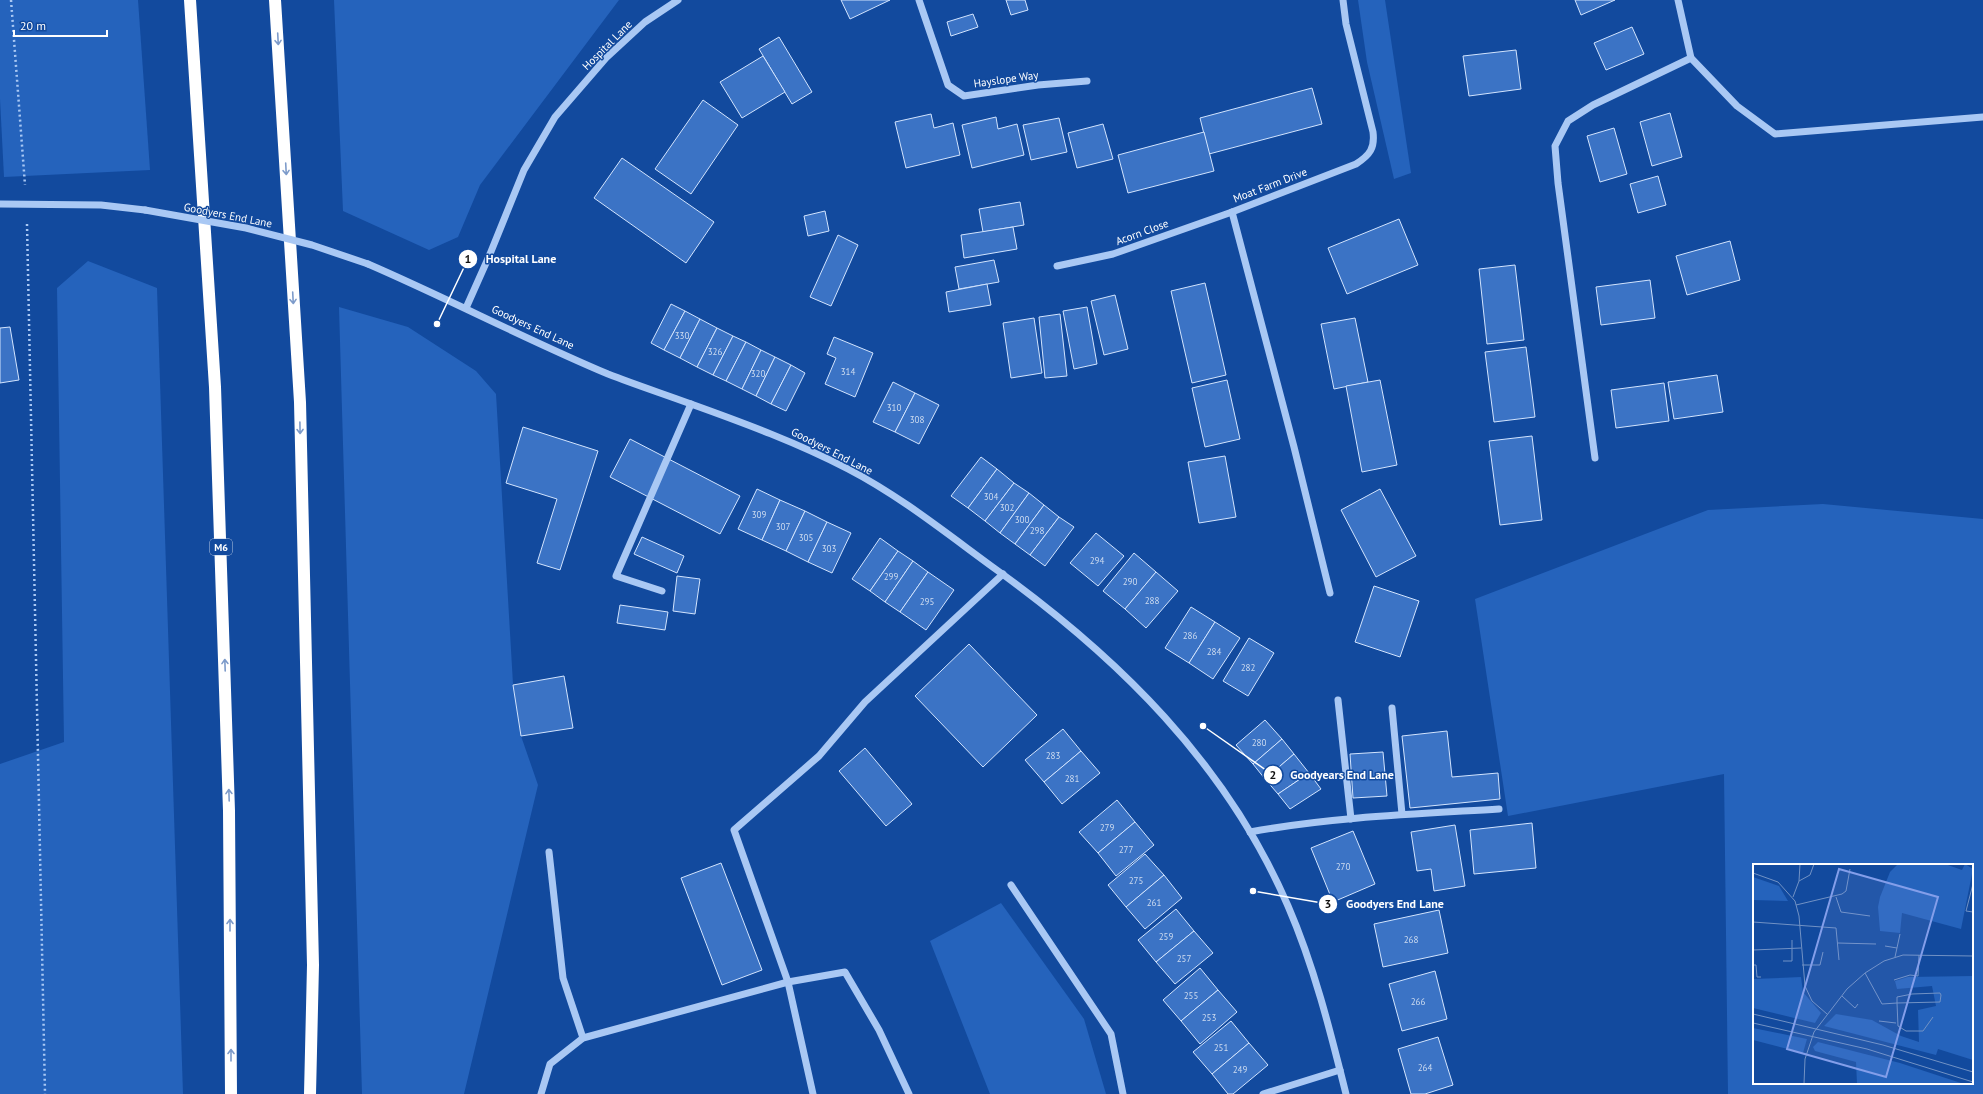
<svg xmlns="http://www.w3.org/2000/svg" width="1983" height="1094" font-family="'PT Sans',sans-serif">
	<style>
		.green { fill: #2563bc; fill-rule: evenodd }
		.building { fill: #3b73c5; stroke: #d2e4fe }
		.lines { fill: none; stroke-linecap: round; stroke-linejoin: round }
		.path { stroke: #a9c8f4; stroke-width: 2.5; stroke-dasharray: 2 3; stroke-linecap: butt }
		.minor { stroke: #a9c8f4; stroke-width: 7 }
		.highway { stroke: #fff; stroke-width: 12 }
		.minor-bridge { stroke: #a9c8f4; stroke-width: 7 }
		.oneway { stroke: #7d9bca }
		.labels { text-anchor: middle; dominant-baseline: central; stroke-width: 3; stroke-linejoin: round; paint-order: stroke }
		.number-label { font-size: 9px; fill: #cedcf0 }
		.shield { fill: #124a9e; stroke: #b8c9e2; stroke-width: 1 }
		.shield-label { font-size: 10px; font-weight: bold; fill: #fff }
		.street-label { font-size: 11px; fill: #fff; stroke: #124a9e }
		.inset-road { fill: none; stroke: #7192c5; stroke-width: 1 }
		.view { fill: #839eea; fill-opacity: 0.15; stroke: #839eea; stroke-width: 2 }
		.inset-edge { fill: none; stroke: #fff; stroke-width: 2 }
		.leader { fill: none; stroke: #fff; stroke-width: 1.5 }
		.callout-dot { fill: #fff; stroke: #124a9e; stroke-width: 1.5 }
		.mark-label { font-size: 12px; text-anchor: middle; font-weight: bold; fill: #111 }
		.callout-label { font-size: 12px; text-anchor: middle; font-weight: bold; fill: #fff; stroke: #124a9e; stroke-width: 3; stroke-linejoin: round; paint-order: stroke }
	</style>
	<rect width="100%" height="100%" fill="#124a9e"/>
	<g class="green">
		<path d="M0,0H138L150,170L4,177L0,99Z"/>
		<path d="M334,0H619L480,185L458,237L429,250L343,211Z"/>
		<path d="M1358,0H1385L1411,173L1394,179L1367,62Z"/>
		<path d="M88,261L157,288L183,1094H0V764L64,742L57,288Z"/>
		<path d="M339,307L408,327L476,371L496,394L513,684L521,736L538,785L464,1094H362Z"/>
		<path d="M1823,504L1983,519V1094H1728L1724,774L1508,816L1475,599L1708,510ZM1754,865H1972V1083H1754Z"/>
		<path d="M1001,903L1084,1019L1106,1094H990L930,941Z"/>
	</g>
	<g class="building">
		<path d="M841,0H890L850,19Z"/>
		<path d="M1006,0H1025L1028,10L1011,15Z"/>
		<path d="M1575,0H1615L1581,15Z"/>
		<path d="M973,14L978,27L951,36L947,22Z"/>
		<path d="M1632,27L1644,54L1606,70L1594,43Z"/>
		<path d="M779,37L812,92L792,104L759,49Z"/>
		<path d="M1516,50L1521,89L1469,96L1463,56Z"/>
		<path d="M763,56L785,92L742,118L720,82Z"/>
		<path d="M1312,88L1322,124L1209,154L1200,118Z"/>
		<path d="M703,100L738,125L691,194L655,169Z"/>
		<path d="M1670,113L1682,157L1652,166L1640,122Z"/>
		<path d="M931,114L934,128L953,123L960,155L906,168L895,122Z"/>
		<path d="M996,117L998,129L1017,124L1024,155L972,168L962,125Z"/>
		<path d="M1059,118L1067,152L1031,160L1023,125Z"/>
		<path d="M1103,124L1113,159L1077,168L1068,133Z"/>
		<path d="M1614,128L1627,174L1600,182L1587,136Z"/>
		<path d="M1204,132L1214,171L1128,193L1118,155Z"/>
		<path d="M622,158L714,222L686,263L594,198Z"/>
		<path d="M1658,176L1666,205L1638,213L1630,184Z"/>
		<path d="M1020,202L1024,225L983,232L979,209Z"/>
		<path d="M825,211L829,231L808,236L804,216Z"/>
		<path d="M1399,219L1418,265L1347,294L1328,248Z"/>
		<path d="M1013,227L1017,249L964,258L961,235Z"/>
		<path d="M838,235L858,245L831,306L810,297Z"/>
		<path d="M1730,241L1740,280L1687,295L1676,256Z"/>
		<path d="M994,260L999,282L959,289L955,267Z"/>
		<path d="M1515,265L1524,340L1487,344L1479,269Z"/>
		<path d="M1650,280L1655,318L1601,325L1596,287Z"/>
		<path d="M1205,283L1226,375L1192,383L1171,291Z"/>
		<path d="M987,284L991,305L949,312L946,292Z"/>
		<path d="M1115,295L1128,349L1104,355L1091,301Z"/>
		<path d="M671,304L685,311L664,350L651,343Z"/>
		<path d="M1087,307L1097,364L1074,369L1063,311Z"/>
		<path d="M685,311L700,319L680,358L664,350Z"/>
		<path d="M1060,314L1067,376L1045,378L1039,317Z"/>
		<path d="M1034,318L1042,373L1011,378L1003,323Z"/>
		<path d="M1355,318L1368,382L1334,389L1321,324Z"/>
		<path d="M700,319L717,328L697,367L680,358Z"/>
		<path d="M10,327L19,380L0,383V328Z"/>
		<path d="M717,328L733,336L713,375L697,367Z"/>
		<path d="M733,336L746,342L726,381L713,375Z"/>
		<path d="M834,337L873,353L855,397L825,384L836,358L827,354Z"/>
		<path d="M746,342L761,350L742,389L726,381Z"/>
		<path d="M1526,347L1535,417L1494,422L1485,352Z"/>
		<path d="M761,350L775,357L756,396L742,389Z"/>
		<path d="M775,357L791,365L771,404L756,396Z"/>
		<path d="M791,365L805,373L786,411L771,404Z"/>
		<path d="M1717,375L1723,412L1674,419L1668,382Z"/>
		<path d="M1227,380L1240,439L1205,447L1192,388Z"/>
		<path d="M1380,380L1397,465L1362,472L1346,386Z"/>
		<path d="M893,382L915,393L895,432L873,422Z"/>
		<path d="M1664,383L1669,421L1616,428L1611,390Z"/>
		<path d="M915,393L939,405L919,444L895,432Z"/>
		<path d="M523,427L598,451L560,570L537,563L557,499L506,483Z"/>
		<path d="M1532,436L1542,520L1500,525L1489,441Z"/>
		<path d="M630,439L740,496L720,534L610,477Z"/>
		<path d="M1225,456L1236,517L1199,523L1188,462Z"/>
		<path d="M981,457L997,469L968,508L951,496Z"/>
		<path d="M997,469L1014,483L985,521L968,508Z"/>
		<path d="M1014,483L1029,493L1000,533L985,521Z"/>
		<path d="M757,489L780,500L762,540L738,529Z"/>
		<path d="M1380,489L1416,556L1376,577L1341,510Z"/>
		<path d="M1029,493L1044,505L1015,544L1000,533Z"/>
		<path d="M780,500L805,511L786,551L762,540Z"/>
		<path d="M1044,505L1059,517L1030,555L1015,544Z"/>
		<path d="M805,511L827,522L808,562L786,551Z"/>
		<path d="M1059,517L1074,527L1045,566L1030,555Z"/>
		<path d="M827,522L851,533L832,573L808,562Z"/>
		<path d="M1096,533L1124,556L1098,586L1070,563Z"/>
		<path d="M642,537L684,556L677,573L634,554Z"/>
		<path d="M880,538L898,551L870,591L852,579Z"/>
		<path d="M898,551L913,561L885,602L870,591Z"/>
		<path d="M1134,553L1156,572L1125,609L1103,591Z"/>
		<path d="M913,561L928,572L900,612L885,602Z"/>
		<path d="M928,572L954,590L926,630L900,612Z"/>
		<path d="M1156,572L1178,591L1146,628L1125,609Z"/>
		<path d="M677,576L700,579L695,614L673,611Z"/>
		<path d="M1374,586L1419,601L1400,657L1355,642Z"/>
		<path d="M620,605L668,612L665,630L617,623Z"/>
		<path d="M1191,607L1215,622L1189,663L1165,648Z"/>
		<path d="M1215,622L1240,638L1213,679L1189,663Z"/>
		<path d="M1249,638L1274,653L1248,696L1223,681Z"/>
		<path d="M969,644L1037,715L983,767L915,696Z"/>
		<path d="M564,676L573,728L521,736L513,685Z"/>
		<path d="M1265,720L1282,739L1253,764L1236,745Z"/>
		<path d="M1063,729L1081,751L1044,782L1025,760Z"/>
		<path d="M1447,731L1452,777L1498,773L1500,799L1410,808L1402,736Z"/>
		<path d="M1282,739L1294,754L1265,779L1253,764Z"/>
		<path d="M865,748L912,804L886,826L839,771Z"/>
		<path d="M1081,751L1100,773L1062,804L1044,782Z"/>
		<path d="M1383,752L1387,796L1353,798L1350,754Z"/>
		<path d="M1294,754L1309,773L1278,794L1265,779Z"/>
		<path d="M1309,773L1321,789L1290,809L1278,794Z"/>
		<path d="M1117,800L1135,822L1098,853L1079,832Z"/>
		<path d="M1135,822L1154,845L1116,876L1098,853Z"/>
		<path d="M1532,823L1536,868L1474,874L1470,830Z"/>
		<path d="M1455,825L1465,886L1434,891L1431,869L1417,871L1411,832Z"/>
		<path d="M1353,831L1375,884L1333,902L1311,848Z"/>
		<path d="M1145,854L1164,875L1126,907L1108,885Z"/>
		<path d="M721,863L762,970L722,985L681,878Z"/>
		<path d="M1164,875L1182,898L1145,929L1126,907Z"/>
		<path d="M1176,909L1194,931L1156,962L1138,940Z"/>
		<path d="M1439,910L1448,953L1383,967L1374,924Z"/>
		<path d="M1194,931L1213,953L1175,984L1156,962Z"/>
		<path d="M1200,968L1218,990L1181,1021L1163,1000Z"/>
		<path d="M1435,971L1447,1019L1402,1031L1389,984Z"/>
		<path d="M1218,990L1237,1012L1200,1044L1181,1021Z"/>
		<path d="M1231,1021L1249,1043L1212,1074L1193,1052Z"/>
		<path d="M1438,1037L1453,1085L1425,1094H1411L1398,1049Z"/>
		<path d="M1249,1043L1268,1065L1233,1094H1228L1212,1074Z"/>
	</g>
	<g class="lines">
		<g class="path">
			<path d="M11,0L25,185"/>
			<path d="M27,224L45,1094"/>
		</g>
		<g class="minor">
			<path d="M919,0L948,85L964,96L1038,85L1087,81"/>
			<path d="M1678,0L1691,58L1737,106L1775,134L1983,117"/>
			<path d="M0,204L101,205L145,210"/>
			<path d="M1232,212L1294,447L1330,593"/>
			<path d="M368,264C449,299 527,340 608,374C636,385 664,394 691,404C744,423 798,443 848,469C900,496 946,533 994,568C1118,657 1227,764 1288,906C1314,966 1330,1030 1346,1094"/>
			<path d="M1057,266L1113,254L1232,212L1356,164C1370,155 1375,148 1373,132L1346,24L1343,0"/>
			<path d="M466,308L490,254L524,170L555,117L606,58L645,22L678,0"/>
			<path d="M1595,458L1558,183L1555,146L1568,121L1593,105L1691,58"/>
			<path d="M662,591L616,576L691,404"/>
			<path d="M1338,700L1351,819"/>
			<path d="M1392,708L1402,814"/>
			<path d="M1250,832C1332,817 1416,814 1499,809"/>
			<path d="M549,852L563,978L583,1038"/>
			<path d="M1011,885L1111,1034L1123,1094"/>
			<path d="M541,1094L550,1064L583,1038L788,982L845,972L879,1030L909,1094"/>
			<path d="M813,1094L788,982L734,830L819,756L865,702L1003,574"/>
			<path d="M1263,1094L1340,1070"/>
		</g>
		<g class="highway">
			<path d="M190,0L215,387L229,811L231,1094"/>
			<path d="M275,0L300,402L313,965L310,1094"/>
		</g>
		<path class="minor-bridge" d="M145,210L246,228L312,245L368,264"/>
	</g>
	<defs><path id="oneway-shaft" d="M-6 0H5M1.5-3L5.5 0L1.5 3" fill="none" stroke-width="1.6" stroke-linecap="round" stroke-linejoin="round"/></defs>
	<g class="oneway">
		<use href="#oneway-shaft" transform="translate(278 39) rotate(87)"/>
		<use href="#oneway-shaft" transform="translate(286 169) rotate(87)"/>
		<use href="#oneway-shaft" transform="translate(293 298) rotate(87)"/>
		<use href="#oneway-shaft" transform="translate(300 428) rotate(89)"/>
		<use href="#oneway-shaft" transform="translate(225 665) rotate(-92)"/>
		<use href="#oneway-shaft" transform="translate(229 795) rotate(-92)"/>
		<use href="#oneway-shaft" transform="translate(230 925) rotate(-90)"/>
		<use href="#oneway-shaft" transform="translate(231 1055) rotate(-90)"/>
	</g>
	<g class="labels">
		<g class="number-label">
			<text x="682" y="335">330</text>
			<text x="715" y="351">326</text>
			<text x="848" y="371">314</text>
			<text x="758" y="373">320</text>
			<text x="894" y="407">310</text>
			<text x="917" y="419">308</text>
			<text x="991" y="496">304</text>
			<text x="1007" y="507">302</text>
			<text x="759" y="514">309</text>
			<text x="1022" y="519">300</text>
			<text x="783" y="526">307</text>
			<text x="1037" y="530">298</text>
			<text x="806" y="537">305</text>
			<text x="829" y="548">303</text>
			<text x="1097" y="560">294</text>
			<text x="891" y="576">299</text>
			<text x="1130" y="581">290</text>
			<text x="1152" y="600">288</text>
			<text x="927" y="601">295</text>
			<text x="1190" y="635">286</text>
			<text x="1214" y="651">284</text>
			<text x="1248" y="667">282</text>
			<text x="1259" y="742">280</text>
			<text x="1053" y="755">283</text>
			<text x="1072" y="778">281</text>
			<text x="1107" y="827">279</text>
			<text x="1126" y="849">277</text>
			<text x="1343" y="866">270</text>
			<text x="1136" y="880">275</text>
			<text x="1154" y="902">261</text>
			<text x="1166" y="936">259</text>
			<text x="1411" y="939">268</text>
			<text x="1184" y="958">257</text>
			<text x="1191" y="995">255</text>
			<text x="1418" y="1001">266</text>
			<text x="1209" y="1017">253</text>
			<text x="1221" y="1047">251</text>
			<text x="1425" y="1067">264</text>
			<text x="1240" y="1069">249</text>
		</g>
		<rect class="shield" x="210" y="539" width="22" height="16" rx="3"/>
		<g class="shield-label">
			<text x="221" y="547">M6</text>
		</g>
		<g class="street-label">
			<text transform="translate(607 45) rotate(-45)">Hospital Lane</text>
			<text transform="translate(1006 79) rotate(-8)">Hayslope Way</text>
			<text transform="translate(1270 185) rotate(-21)">Moat Farm Drive</text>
			<text transform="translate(228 215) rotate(11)">Goodyers End Lane</text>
			<text transform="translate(1142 232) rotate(-20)">Acorn Close</text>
			<text transform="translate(533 327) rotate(25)">Goodyers End Lane</text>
			<text transform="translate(832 451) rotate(27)">Goodyers End Lane</text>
		</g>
	</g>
	<g transform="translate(1753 864)">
		<rect width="220" height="220" fill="#124a9e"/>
		<path d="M145,0H192L209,6L212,0L220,5L208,65L149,49L147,69L127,67L125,43L127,33L137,8ZM0,13L26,22L35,37L0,36ZM220,112V196L185,185L183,191L71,162L83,150L119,156L148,172L166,178L165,146L183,142L179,122L144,125L142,117L155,113ZM48,113L50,128L68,149L62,159L0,144V115ZM0,164L54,175L50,189L0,176ZM65,178L147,199L211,220H104L103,198L62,187L60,183Z" fill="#2563bc"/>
		<path class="inset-road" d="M0,9L25,18L42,37L46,52L52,122L59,137L74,150M46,17L47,0M220,20L213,47L220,48M40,33L46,17L57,11L61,0M83,33L88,48L117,52M43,41L89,30L93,27L97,5M0,58L83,64L86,96M85,79L123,80M132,82L144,84M0,86L48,84M142,93L147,70M30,97H39V76M0,101H3L4,113H8M49,101H67L70,88M112,109L129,140L144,139V133L159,130L187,129L188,131L187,138L144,139L145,162L153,167H170L180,153M141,116L157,111L165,112L166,91M89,132L102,144L105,140M0,150L130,181L220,208M126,157L143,159M0,159L114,185L220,218M51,220L52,195L61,168L94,125L112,109L131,97L150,91L220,92"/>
		<path class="view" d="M86,5L185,33L133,213L34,185Z"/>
		<rect width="220" height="220" class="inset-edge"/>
	</g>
	<path class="leader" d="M437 324L468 259M1203 726L1273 775M1253 891L1328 904"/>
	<g class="callout-dot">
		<circle cx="437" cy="324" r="4"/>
		<circle cx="1203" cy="726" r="4"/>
		<circle cx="1253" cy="891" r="4"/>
		<circle cx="468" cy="259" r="10"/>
		<circle cx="1273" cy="775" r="10"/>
		<circle cx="1328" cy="904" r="10"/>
	</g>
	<g class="mark-label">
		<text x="468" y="263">1</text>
		<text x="1273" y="779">2</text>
		<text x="1328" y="908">3</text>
	</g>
	<g class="callout-label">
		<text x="521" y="263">Hospital Lane</text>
		<text x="1342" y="779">Goodyears End Lane</text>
		<text x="1395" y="908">Goodyers End Lane</text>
	</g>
	<path d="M14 30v6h93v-6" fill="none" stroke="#ffffff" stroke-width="2"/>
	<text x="20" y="30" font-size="12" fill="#ffffff" stroke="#124a9e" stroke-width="3" paint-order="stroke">20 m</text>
</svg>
